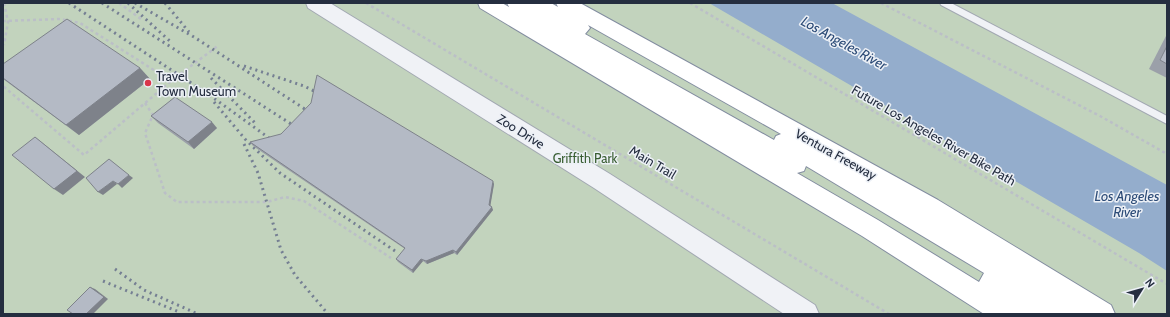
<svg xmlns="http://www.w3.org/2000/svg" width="1170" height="317" font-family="Cabin,sans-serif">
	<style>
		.green { fill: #c2d3bd }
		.water { fill: #94adcc }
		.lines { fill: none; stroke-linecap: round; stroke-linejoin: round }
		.service-casing { stroke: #a2a8b2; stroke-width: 2 }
		.tertiary-casing { stroke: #a2a8b2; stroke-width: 2 }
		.motorway-casing { stroke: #838da0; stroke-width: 2 }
		.path { stroke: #bbbfc7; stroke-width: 2.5; stroke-dasharray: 3 3; stroke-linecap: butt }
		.service { fill: #f0f2f6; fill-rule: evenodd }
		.tertiary { fill: #f0f2f6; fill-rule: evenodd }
		.motorway { fill: #fff; fill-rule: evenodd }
		.rail { stroke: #757f93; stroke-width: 3; stroke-dasharray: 2 4; stroke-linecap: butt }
		.wall { fill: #9ba0a9 }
		.shaded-wall { fill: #7e828a }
		.building { fill: #b4bac5; stroke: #7e828a }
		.poi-dot { fill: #d9364a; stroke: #ecf0f6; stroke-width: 1.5 }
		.labels { text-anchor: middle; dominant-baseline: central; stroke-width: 3; stroke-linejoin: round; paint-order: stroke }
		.poi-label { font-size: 13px; fill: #252e40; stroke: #ecf0f6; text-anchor: start }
		.street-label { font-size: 13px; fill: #252e40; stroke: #ecf0f6 }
		.park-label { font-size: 13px; fill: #385d31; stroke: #ecf0f6 }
		.water-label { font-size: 14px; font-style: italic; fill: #2c4b77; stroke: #ecf0f6 }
	</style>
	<rect width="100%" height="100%" fill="#dde1e8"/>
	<rect class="green" x="3" y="3" width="1164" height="311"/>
	<path class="water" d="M709,3H832L1167,185V271L1139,253Z"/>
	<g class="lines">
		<defs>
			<path id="service" d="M940,3H951L1167,116V124L941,5Z"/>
			<path id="tertiary" d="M306,3H330L610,174L815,305L819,314H784L594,188L308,8Z"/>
			<path id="motorway" d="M478,3H502L509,7L507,3H551L558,7L556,3H580L938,200L1111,305L1115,314H984L862,236L480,8ZM588,25L781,134L776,136L774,140L585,34L590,28ZM806,166L984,273L979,282L878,220L797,173L804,171Z"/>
		</defs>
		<use href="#service" class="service-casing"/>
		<use href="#tertiary" class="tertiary-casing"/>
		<use href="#motorway" class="motorway-casing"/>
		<g class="path">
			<path d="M4,3L8,22L4,45"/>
			<path d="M119,3L141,19"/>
			<path d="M366,3L889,314"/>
			<path d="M690,3L1167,284"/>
			<path d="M881,3L1100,116L1167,154"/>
			<path d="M3,21L60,19L80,23L171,81L84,155L3,86"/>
			<path d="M171,81L219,45"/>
			<path d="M145,103L153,115L145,133L165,193L177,202H267L285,197L304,201L391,258"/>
		</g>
		<use href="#service" class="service"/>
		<use href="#tertiary" class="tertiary"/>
		<use href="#motorway" class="motorway"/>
		<g class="rail">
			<path d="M69,3L208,94L276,143"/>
			<path d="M102,3L299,129"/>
			<path d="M128,3L172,43"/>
			<path d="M135,3L194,37L314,115"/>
			<path d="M165,3L189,32"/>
			<path d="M244,66L304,86L324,96"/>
			<path d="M211,78L256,124"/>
			<path d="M214,102L245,139L280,173L395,251"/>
			<path d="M244,144L258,173L281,250L295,275L328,314"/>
			<path d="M115,269L144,290L198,314"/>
			<path d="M103,281L179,312"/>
		</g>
	</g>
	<g class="wall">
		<path d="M1167,34V78L1149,69Z"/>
		<path d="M3,64L140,68L150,79L79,135L3,79Z"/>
		<path d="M151,116L217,128L194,149L158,123Z"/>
		<path d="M250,142L494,184L490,205L493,210L457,255L454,253L427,264L423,261L413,273L398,262L396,259L405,249L253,146Z"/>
	</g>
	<g class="shaded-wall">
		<path d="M140,68L150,79L79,135L66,125Z"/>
		<path d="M212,122L217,128L194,149L188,142Z"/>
		<path d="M35,137L85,177L63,195L54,189Z"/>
		<path d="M129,175L133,178L122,188L118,184Z"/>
		<path d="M113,181L117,184L103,195L98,192Z"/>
		<path d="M493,181L494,184L490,208L489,205Z"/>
		<path d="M492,207L493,210L457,255L456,252Z"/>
		<path d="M453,250L454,253L427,264L426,261Z"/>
		<path d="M421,259L423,261L413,273L412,270Z"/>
		<path d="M90,287L95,289L108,299L93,314H86Z"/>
	</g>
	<g class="building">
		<path d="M67,19L140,68L66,125L3,78V64Z"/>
		<path d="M1167,46V64L1160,60Z"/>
		<path d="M317,75L493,181L489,205L492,207L456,252L453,250L426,261L421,259L412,270L396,259L405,248L250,142L281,134L311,103Z"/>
		<path d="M175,97L212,122L188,142L151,116Z"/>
		<path d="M35,137L77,171L54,189L12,155Z"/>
		<path d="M109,159L129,175L118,184L113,181L98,192L86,178Z"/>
		<path d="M90,287L104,297L86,314H73L67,310Z"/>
	</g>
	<circle class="poi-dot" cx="148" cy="83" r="4"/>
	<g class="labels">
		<g class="poi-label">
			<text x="156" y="76">Travel<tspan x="156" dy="15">Town Museum</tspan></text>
		</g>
		<g class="street-label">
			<text transform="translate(521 131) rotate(32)">Zoo Drive</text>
			<text transform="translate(934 135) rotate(30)">Future Los Angeles River Bike Path</text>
			<text transform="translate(836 154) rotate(29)">Ventura Freeway</text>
			<text transform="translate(653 162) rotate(31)">Main Trail</text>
		</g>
		<g class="park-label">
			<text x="585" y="158">Griffith Park</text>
		</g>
		<g class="water-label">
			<text transform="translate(844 43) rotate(29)">Los Angeles River</text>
			<text x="1127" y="196">Los Angeles<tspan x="1127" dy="16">River</tspan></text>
		</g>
	</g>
	<rect width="1170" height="317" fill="none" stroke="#252e40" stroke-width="8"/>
	<g transform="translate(1142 289) rotate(53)" stroke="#ecf0f6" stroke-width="3" paint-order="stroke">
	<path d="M0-3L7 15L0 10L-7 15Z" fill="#252e40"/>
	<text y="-6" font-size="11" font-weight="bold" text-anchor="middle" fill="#252e40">N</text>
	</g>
</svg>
